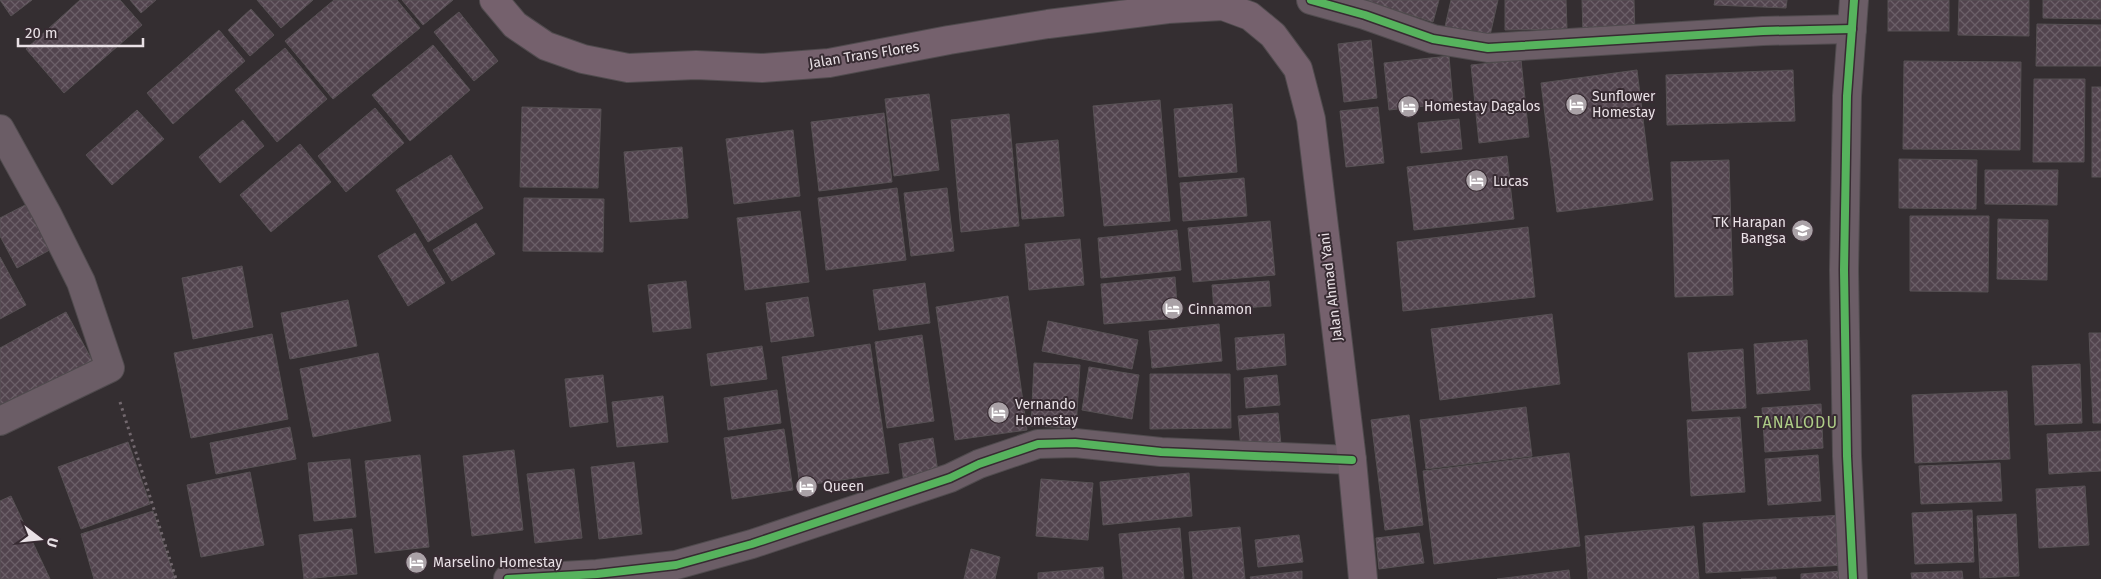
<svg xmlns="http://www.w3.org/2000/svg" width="2101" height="579" font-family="'Fira Sans',sans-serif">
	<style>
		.building { fill: url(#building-cross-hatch); stroke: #575154 }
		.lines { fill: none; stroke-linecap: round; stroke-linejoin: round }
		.street-casing { stroke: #504b4e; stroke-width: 30 }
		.highway-casing { stroke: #504b4e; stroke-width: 30 }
		.path { stroke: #72686e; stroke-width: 3; stroke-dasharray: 2.5 4; stroke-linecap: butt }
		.street { stroke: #6b5d66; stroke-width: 28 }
		.highway { stroke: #75616d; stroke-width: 28 }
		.cycleway-casing { stroke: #372b32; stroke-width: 11 }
		.cycleway { stroke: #56b35d; stroke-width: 8 }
		.labels { text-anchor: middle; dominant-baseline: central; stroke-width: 4; stroke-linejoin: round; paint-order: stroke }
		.street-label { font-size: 14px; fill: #e9e1e6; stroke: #372b32 }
		.poi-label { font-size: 14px; fill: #e9e1e6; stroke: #372b32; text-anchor: start }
		.quarter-label { font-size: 16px; letter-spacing: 1px; fill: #aecd87; stroke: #372b32 }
	</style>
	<defs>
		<pattern id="building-cross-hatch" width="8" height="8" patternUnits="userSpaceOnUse" patternTransform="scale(1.25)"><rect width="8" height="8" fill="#52444e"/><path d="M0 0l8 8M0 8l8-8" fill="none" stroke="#6b5f68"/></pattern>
	</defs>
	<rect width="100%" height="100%" fill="#342e31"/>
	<g class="building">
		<path d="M0,0H32L11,16Z"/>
		<path d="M80,0H120L142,25L64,93L26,49Z"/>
		<path d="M130,0H156L141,13Z"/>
		<path d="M257,0H313L281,28Z"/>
		<path d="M334,0H397L420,28L333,99L285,41Z"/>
		<path d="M402,0H453L423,25Z"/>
		<path d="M1364,0H1439L1433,22Z"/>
		<path d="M1451,0H1498L1489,40L1444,31Z"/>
		<path d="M1505,0H1566L1567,29L1505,30Z"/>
		<path d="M1582,0H1634L1635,34L1583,35Z"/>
		<path d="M1715,0H1787L1786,8L1714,5Z"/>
		<rect x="1888" y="0" width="61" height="31"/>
		<path d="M1959,0H2029V36L1958,35Z"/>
		<path d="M2043,0H2101V19L2043,18Z"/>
		<path d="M251,9L274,35L250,56L228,30Z"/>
		<path d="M459,12L498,61L474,81L434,32Z"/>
		<path d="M2037,24L2101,25V66H2036Z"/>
		<path d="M219,30L245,61L173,124L147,93Z"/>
		<path d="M1371,40L1377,98L1344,102L1338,44Z"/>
		<path d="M433,45L470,90L410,141L372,95Z"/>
		<path d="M285,48L327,99L277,142L235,90Z"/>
		<path d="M1449,56L1453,103L1389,110L1384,63Z"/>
		<path d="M1521,60L1529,137L1479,143L1471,65Z"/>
		<path d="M1904,61L2021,62L2020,150L1903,149Z"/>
		<path d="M1637,70L1653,200L1557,212L1541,83Z"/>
		<path d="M1793,70L1795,121L1667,125L1666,75Z"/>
		<path d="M2034,79H2085L2084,162H2033Z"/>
		<rect x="2092" y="87" width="9" height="90"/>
		<path d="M929,94L939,170L894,176L885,99Z"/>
		<path d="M1160,100L1170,221L1104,226L1093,106Z"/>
		<path d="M1232,104L1237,172L1179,177L1174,109Z"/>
		<path d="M522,107L601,109L598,188L520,187Z"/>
		<path d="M1378,107L1384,163L1346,167L1340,111Z"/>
		<path d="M375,108L404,143L346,192L318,156Z"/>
		<path d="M137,110L164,139L112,185L86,155Z"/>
		<path d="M884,113L892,182L819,191L811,122Z"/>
		<path d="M1009,114L1019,226L961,232L951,120Z"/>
		<path d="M1459,119L1462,149L1421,153L1418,123Z"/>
		<path d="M243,120L264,146L220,183L199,157Z"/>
		<path d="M793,130L800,196L734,204L726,139Z"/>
		<path d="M1058,140L1064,216L1022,219L1016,144Z"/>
		<path d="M300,144L331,182L271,232L240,195Z"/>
		<path d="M682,147L688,218L630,222L624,152Z"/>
		<path d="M451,155L483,208L428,242L396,190Z"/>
		<path d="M1507,156L1514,219L1414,230L1407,167Z"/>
		<path d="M1899,159L1977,160L1976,209L1899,208Z"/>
		<path d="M1729,160L1733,295L1675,297L1671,162Z"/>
		<path d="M1985,170H2058L2057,205L1985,204Z"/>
		<path d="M1244,178L1247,216L1183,221L1180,183Z"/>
		<path d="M897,188L906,260L826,270L818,198Z"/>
		<path d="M947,188L954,251L911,256L904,193Z"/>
		<path d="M524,198L604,199L603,252L523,251Z"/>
		<path d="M31,202L55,247L17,268L0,236V218Z"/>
		<path d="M800,211L809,282L745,290L737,218Z"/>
		<path d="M1910,216H1989L1988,292L1910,291Z"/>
		<path d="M1998,219L2048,220L2047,280L1997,279Z"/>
		<path d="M1270,221L1275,275L1193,282L1188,228Z"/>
		<path d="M476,223L495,254L452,281L433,250Z"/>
		<path d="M1528,227L1535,297L1403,311L1397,242Z"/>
		<path d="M1177,230L1181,270L1101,278L1098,238Z"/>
		<path d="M415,233L445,283L408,306L378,256Z"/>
		<path d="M1080,239L1084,285L1029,290L1025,244Z"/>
		<path d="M0,257L26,305L0,319Z"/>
		<path d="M242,266L253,327L193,339L182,278Z"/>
		<path d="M1175,277L1178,318L1104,324L1101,284Z"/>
		<path d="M686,281L691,328L653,332L648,285Z"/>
		<path d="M1269,281L1271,306L1214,310L1212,285Z"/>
		<path d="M925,283L930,323L879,330L873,290Z"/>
		<path d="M1008,296L1027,430L955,440L936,307Z"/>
		<path d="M808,297L814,336L771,342L766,303Z"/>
		<path d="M348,300L357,346L290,359L281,313Z"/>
		<path d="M66,312L93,362L0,413V348Z"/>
		<path d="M1552,314L1560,384L1440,400L1431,329Z"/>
		<path d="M1048,321L1138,340L1132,369L1042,351Z"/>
		<path d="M1219,324L1222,361L1152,368L1149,331Z"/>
		<path d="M2089,333H2101V423H2093Z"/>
		<path d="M272,334L288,419L191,438L174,353Z"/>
		<path d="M1284,334L1286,365L1237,370L1235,338Z"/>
		<path d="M922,335L934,421L887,428L875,342Z"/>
		<path d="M1807,340L1810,390L1757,394L1754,344Z"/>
		<path d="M870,344L889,473L800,486L782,357Z"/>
		<path d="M762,346L767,379L711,386L707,354Z"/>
		<path d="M1743,349L1746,408L1692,411L1688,353Z"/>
		<path d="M378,353L391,421L313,437L300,369Z"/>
		<path d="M1034,363L1080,365L1076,428L1031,426Z"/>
		<path d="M2080,364L2082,423L2035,425L2032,366Z"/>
		<path d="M1089,367L1139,375L1132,419L1082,410Z"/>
		<path d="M1150,374H1230L1231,428L1150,429Z"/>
		<path d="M603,375L608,422L570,427L565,379Z"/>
		<path d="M1277,375L1280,405L1246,408L1244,378Z"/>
		<path d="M777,390L781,423L728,430L724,398Z"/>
		<path d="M2007,391L2010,459L1915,463L1912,395Z"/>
		<path d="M663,396L668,442L617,447L612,402Z"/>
		<path d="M1821,404L1823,448L1765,452L1762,408Z"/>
		<path d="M1526,407L1532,456L1426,469L1420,420Z"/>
		<path d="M1278,413L1281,445L1241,449L1238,416Z"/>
		<path d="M1409,415L1423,525L1385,530L1371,420Z"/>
		<path d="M1740,417L1745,492L1691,496L1687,420Z"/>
		<path d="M290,427L296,459L216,474L210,443Z"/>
		<path d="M784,429L793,490L732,499L724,438Z"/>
		<path d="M2101,431V471L2049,474L2047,434Z"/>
		<path d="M933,438L939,479L904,484L899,444Z"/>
		<path d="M128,442L150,504L81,529L58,467Z"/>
		<path d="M514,450L523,530L472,536L463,456Z"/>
		<path d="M1569,453L1580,546L1434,564L1423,471Z"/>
		<path d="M420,455L429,547L375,553L365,461Z"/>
		<path d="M1818,455L1821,501L1768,505L1765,459Z"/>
		<path d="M350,459L356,517L314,521L308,463Z"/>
		<path d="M634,462L642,534L599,539L591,467Z"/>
		<path d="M2000,463L2002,501L1921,504L1919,466Z"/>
		<path d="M574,469L582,538L535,543L527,474Z"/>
		<path d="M250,472L264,545L201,557L187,485Z"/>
		<path d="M1189,473L1192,516L1103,525L1100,482Z"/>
		<path d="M1041,479L1093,483L1088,540L1036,536Z"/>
		<path d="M2085,486L2089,545L2039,548L2036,489Z"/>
		<path d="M11,496L50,579H0V501Z"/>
		<path d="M1972,510L1974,562L1915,564L1912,513Z"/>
		<path d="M153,511L175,579H94L81,534Z"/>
		<path d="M2016,514L2019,576L1980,578L1977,516Z"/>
		<path d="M1843,515L1845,565L1706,573L1703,523Z"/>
		<path d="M1694,526L1699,579H1588L1585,536Z"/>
		<path d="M1240,527L1245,579H1193L1189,532Z"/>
		<path d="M1180,528L1184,579H1123L1119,534Z"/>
		<path d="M352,529L357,574L304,579L299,535Z"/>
		<path d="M1419,533L1424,563L1379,569L1376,538Z"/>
		<path d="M1299,535L1303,562L1258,567L1255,540Z"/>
		<path d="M971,549L1000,557L995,579H964Z"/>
		<path d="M1103,567L1104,579H1038V573Z"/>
		<path d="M1569,570L1570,579H1497Z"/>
		<path d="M1302,571V579H1251L1250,577Z"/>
		<path d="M1842,571V579H1801V574Z"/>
		<path d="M1962,571L1963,579H1912L1911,573Z"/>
		<path d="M1776,577V579H1741Z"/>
	</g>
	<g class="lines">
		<defs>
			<g id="street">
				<path d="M1311,0L1365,15L1433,39L1488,48L1763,31L1852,29"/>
				<path d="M0,129L47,214L81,282L110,368L0,421"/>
				<path d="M508,579L597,574L676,565L752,544L950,478L979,464L1038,444L1075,443L1161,452L1352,460"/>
				<path d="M1853,579L1847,456L1844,270L1847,96L1854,0"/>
			</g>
			<path id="highway" d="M494,0L515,25L546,46L583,59L628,68L696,65L762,68L829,63L949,40L1048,24L1168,9L1223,6L1250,16L1273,35L1298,69L1311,119L1352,460L1363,579"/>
		</defs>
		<use href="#street" class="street-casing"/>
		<use href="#highway" class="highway-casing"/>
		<path class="path" d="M120,402L176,579"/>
		<use href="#street" class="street"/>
		<use href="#highway" class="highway"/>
		<defs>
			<g id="cycleway">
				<path d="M1311,0L1365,15L1433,39L1488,48L1763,31L1852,29"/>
				<path d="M508,579L597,574L676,565L752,544L950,478L979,464L1038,444L1075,443L1161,452L1352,460"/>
				<path d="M1853,579L1847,456L1844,270L1847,96L1854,0"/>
			</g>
		</defs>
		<use href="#cycleway" class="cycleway-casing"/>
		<use href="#cycleway" class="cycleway"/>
	</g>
	<defs>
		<symbol id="hotel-disc" viewBox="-11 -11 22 22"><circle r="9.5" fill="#aaa2a7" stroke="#372b32"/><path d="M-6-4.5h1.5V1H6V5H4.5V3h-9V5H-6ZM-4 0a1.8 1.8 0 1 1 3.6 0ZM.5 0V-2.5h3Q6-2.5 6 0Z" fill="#fff"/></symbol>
		<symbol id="school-disc" viewBox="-11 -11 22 22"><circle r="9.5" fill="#aaa2a7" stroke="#372b32"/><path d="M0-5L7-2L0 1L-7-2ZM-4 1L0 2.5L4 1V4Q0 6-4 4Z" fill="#fff"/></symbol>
	</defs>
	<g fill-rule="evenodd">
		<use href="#hotel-disc" x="1564" y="92" width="25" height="25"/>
		<use href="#hotel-disc" x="1396" y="94" width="25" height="25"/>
		<use href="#hotel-disc" x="1464" y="168" width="25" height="25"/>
		<use href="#school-disc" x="1790" y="218" width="25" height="25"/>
		<use href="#hotel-disc" x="1160" y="296" width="25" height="25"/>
		<use href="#hotel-disc" x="986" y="400" width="25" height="25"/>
		<use href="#hotel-disc" x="794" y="474" width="25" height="25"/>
		<use href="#hotel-disc" x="404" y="550" width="25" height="25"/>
	</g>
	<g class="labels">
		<g class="street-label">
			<text transform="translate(864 55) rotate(-9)">Jalan Trans Flores</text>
			<text transform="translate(1331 287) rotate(-97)">Jalan Ahmad Yani</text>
		</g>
		<g class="poi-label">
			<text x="1592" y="96">Sunflower<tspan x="1592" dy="16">Homestay</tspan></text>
			<text x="1424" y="106">Homestay Dagalos</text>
			<text x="1493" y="181">Lucas</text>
			<text x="1786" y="222" text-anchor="end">TK Harapan<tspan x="1786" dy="16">Bangsa</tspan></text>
			<text x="1188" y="309">Cinnamon</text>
			<text x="1015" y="404">Vernando<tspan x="1015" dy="16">Homestay</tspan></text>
			<text x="823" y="486">Queen</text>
			<text x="433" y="562">Marselino Homestay</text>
		</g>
		<g class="quarter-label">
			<text x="1796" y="422">TANALODU</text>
		</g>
	</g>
	<g transform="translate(40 539) rotate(106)" stroke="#372b32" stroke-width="4" paint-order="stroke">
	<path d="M0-4L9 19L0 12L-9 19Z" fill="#e9e1e6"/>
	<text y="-8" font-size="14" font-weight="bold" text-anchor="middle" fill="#e9e1e6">U</text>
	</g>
	<path d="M18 38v8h125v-8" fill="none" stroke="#e9e1e6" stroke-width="2.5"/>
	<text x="25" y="38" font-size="15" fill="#e9e1e6" stroke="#372b32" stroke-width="4" paint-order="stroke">20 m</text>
</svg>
